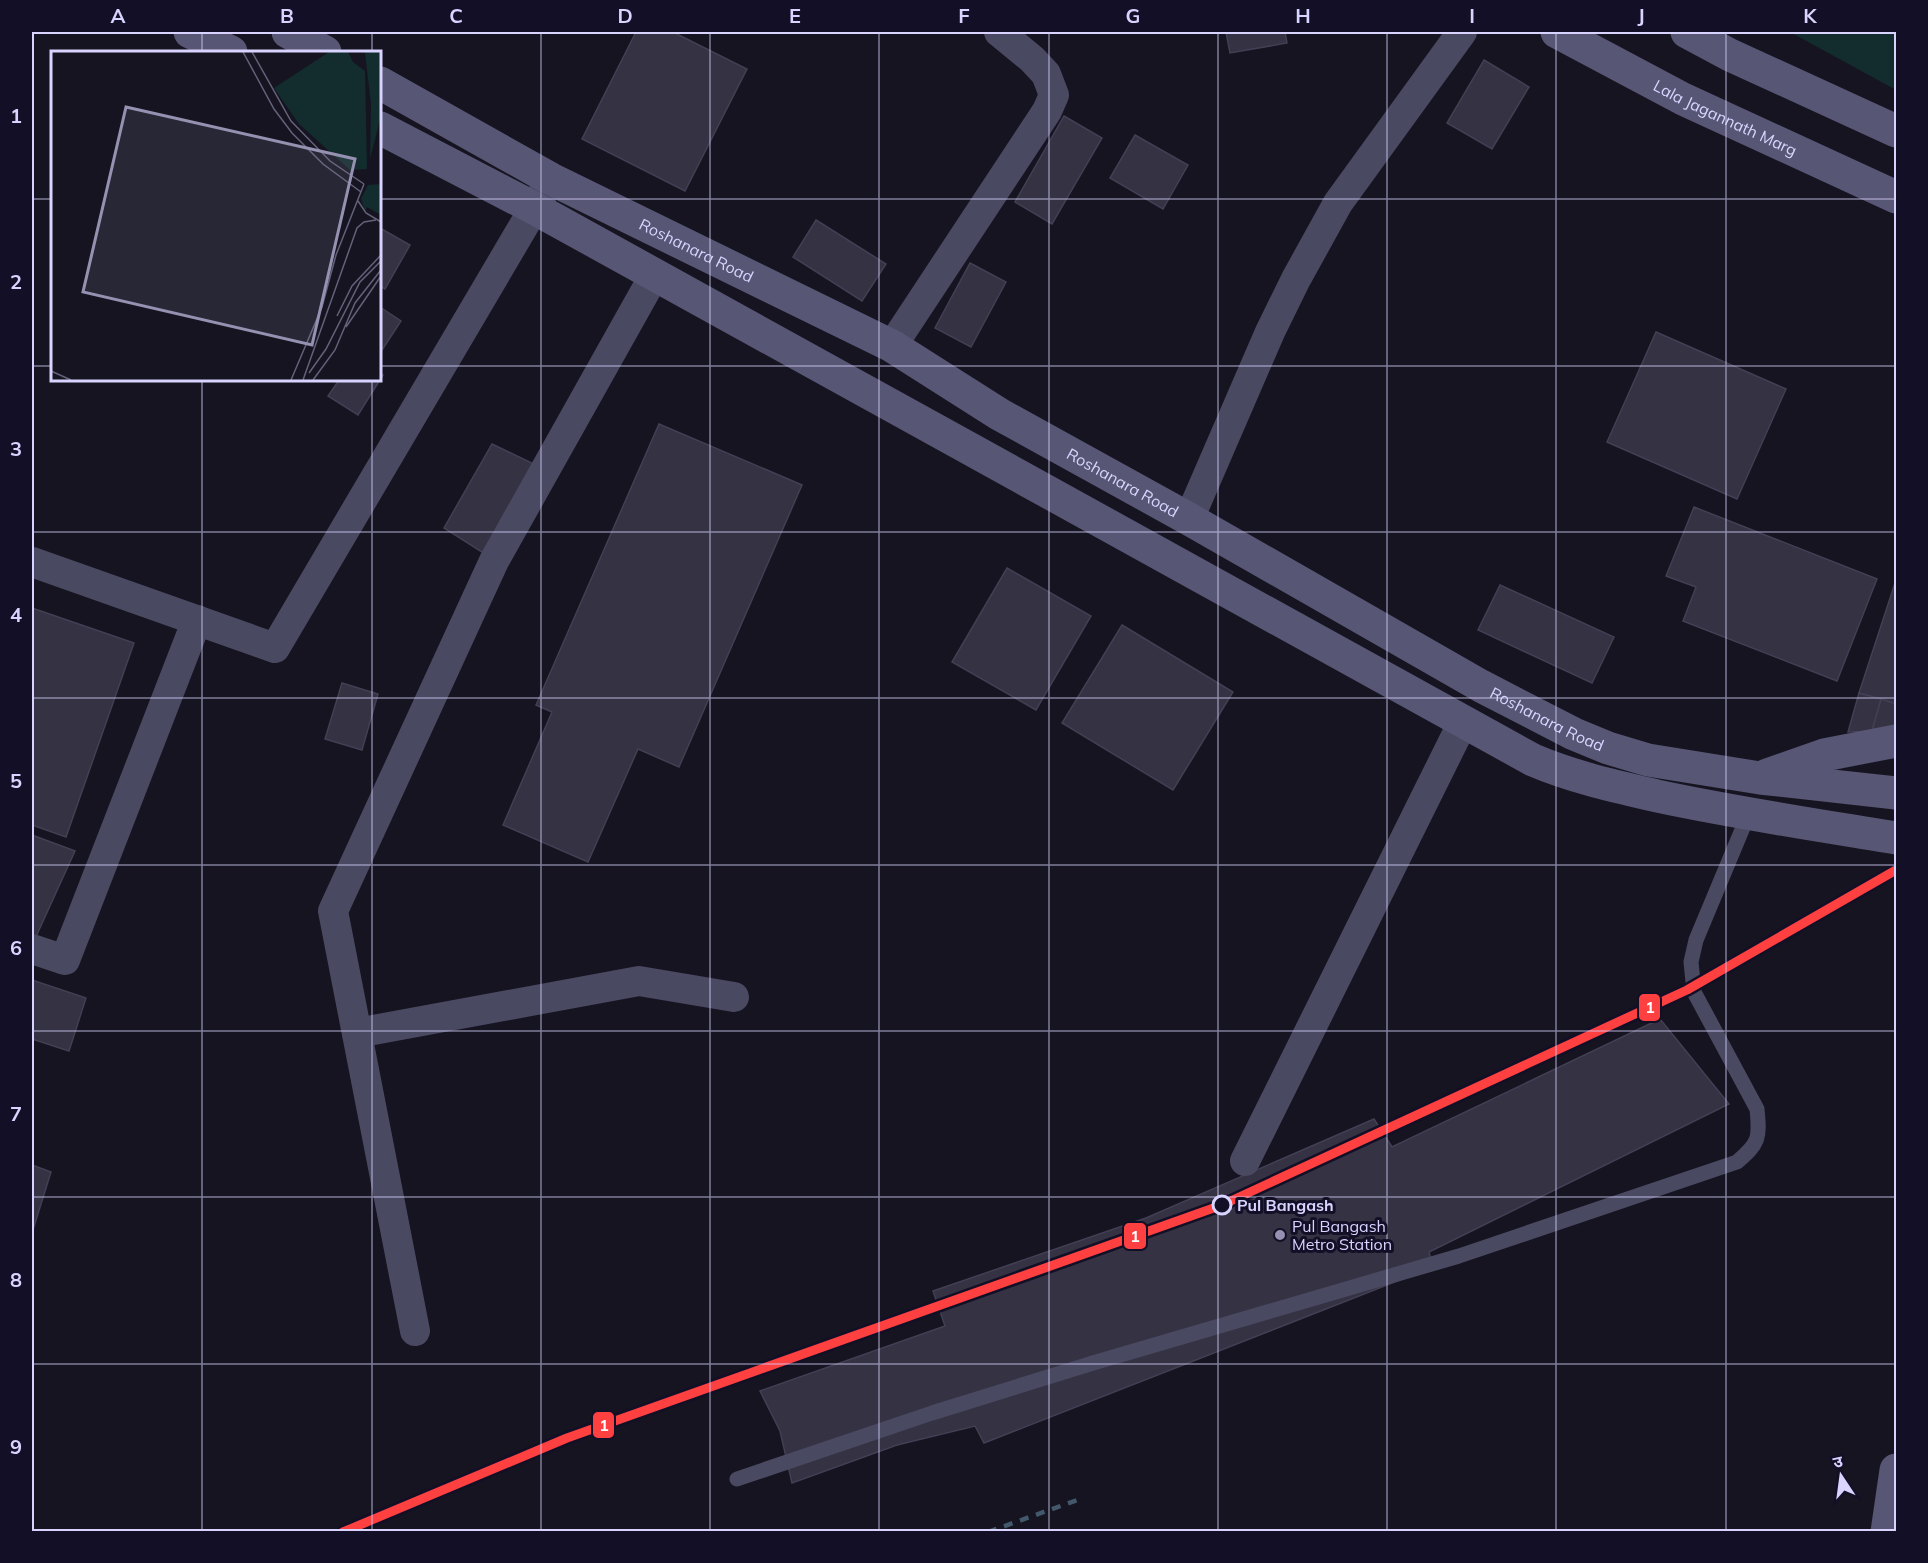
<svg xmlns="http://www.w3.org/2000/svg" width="1928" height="1563" font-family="Mulish,'Noto Sans Devanagari',sans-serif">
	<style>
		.green { fill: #132c2d }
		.building { fill: #343243; stroke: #433f54; stroke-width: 1.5 }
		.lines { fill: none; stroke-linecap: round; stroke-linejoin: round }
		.lane { stroke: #4a4962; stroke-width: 15 }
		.street { stroke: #4a4962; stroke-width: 30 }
		.secondary { stroke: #575674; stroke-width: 33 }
		.rail { stroke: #43596b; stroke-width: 4.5; stroke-dasharray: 9 8; stroke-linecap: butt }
		.metro-1-casing { stroke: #130f26; stroke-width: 14 }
		.metro-1 { stroke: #ff4040; stroke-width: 9 }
		.grid { fill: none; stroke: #d9d4ff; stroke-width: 1.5; stroke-opacity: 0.55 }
		.stop-dot { fill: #130f26; stroke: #d9d4ff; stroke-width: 3 }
		.poi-dot { fill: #9591b1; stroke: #130f26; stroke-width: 2 }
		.labels { text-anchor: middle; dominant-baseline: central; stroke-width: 6; stroke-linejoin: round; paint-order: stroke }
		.street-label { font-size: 16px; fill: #d9d4ff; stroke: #130f26 }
		.stop-label { font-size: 16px; font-weight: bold; fill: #d9d4ff; stroke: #130f26; text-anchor: start }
		.poi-label { font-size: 16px; fill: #d9d4ff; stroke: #130f26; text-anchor: start }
		.inset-road { fill: none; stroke: #64617a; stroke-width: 1.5 }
		.view { fill: #9591b1; fill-opacity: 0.15; stroke: #9591b1; stroke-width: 3 }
		.inset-edge { fill: none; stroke: #d9d4ff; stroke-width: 3 }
		.line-badge { stroke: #130f26; stroke-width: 2 }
		.badge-label { font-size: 16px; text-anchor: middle; font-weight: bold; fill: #fff }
		.neatline { fill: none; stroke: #d9d4ff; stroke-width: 2 }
		.grid-label { font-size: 20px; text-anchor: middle; font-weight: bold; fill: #d9d4ff }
	</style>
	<rect width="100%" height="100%" fill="#161421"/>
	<path class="green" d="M1790,32H1896V90Z"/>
	<g class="building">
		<path d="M636,32H673L747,69L685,191L582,139Z"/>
		<path d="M1226,32H1285L1287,43L1230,53Z"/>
		<path d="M1484,60L1529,87L1492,149L1447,123Z"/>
		<path d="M1064,116L1102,138L1052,224L1015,202Z"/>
		<path d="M1135,135L1188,165L1163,209L1110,178Z"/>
		<path d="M816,220L886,264L862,301L793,257Z"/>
		<path d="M380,228L410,245L385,289L380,286Z"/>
		<path d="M970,263L1006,282L971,347L935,328Z"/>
		<path d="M380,307L401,321L382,350L380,348Z"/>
		<path d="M1656,332L1786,389L1737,499L1607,442Z"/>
		<path d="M380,372L383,375L358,415L328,396L339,380H380Z"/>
		<path d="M659,424L802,485L679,767L638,749L588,862L503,825L552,712L536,705Z"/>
		<path d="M492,444L538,466L485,554L444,528Z"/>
		<path d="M1694,507L1877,579L1837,681L1683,621L1696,587L1666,576Z"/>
		<path d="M1007,568L1091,616L1036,710L952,662Z"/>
		<path d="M1896,580V704L1859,693Z"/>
		<path d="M1500,585L1614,637L1592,683L1478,630Z"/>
		<path d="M32,608L134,643L66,837L32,825Z"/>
		<path d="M1122,625L1233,692L1173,790L1062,723Z"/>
		<path d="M342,683L378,694L362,750L325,739Z"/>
		<path d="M1859,693L1881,699L1872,731L1848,732Z"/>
		<path d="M1881,699L1896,704V731H1872Z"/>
		<path d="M32,835L75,851L34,941L32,940Z"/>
		<path d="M32,980L86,998L69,1051L32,1039Z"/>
		<path d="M1660,1019L1729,1104L1429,1252L1433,1267L984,1443L975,1426L897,1445L792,1483L780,1431L760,1391L945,1326L933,1291L1146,1218L1374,1119L1392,1147Z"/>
		<path d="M32,1165L51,1172L32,1233Z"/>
	</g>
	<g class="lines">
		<path class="lane" d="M737,1479L932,1413L1093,1363L1459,1256L1737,1162C1759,1143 1760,1139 1757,1109L1694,992L1691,962L1696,940L1749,813"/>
		<g class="street">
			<path d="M892,346L1047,111L1054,95L1046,74L1032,59L999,32"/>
			<path d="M1189,519L1270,332L1296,279L1338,203L1462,32"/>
			<path d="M32,562L275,648L546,188"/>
			<path d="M32,949L65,960L197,620"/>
			<path d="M357,1033L639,981L734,997"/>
			<path d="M1245,1161L1463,722"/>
			<path d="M415,1331L333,911L494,561L655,274"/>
		</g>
		<g class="secondary">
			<path d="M190,32L231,52"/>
			<path d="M288,32L325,52"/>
			<path id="s1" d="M1557,32L1683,99L1896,197"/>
			<path d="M1687,32L1730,55L1896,131"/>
			<path id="s2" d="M380,83L551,179L892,346L999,414L1189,519L1481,686L1574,734L1608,748L1648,760L1760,778L1896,793"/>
			<path d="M380,128L534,208L1533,760C1573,777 1614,786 1657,796C1736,813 1817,825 1896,838"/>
			<path d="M1767,775L1824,755L1896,741"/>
			<path d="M1887,1532L1896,1470"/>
		</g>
		<path class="rail" d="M988,1532L1080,1499"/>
		<defs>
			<path id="metro-1" d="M343,1532L567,1438L1222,1205L1687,990L1896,870"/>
		</defs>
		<use href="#metro-1" class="metro-1-casing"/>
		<use href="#metro-1" class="metro-1"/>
	</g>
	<path class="grid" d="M202,32V52M372,32V52M541,32V1532M710,32V1532M879,32V1532M1049,32V1532M1218,32V1532M1387,32V1532M1556,32V1532M1726,32V1532M32,199H52M380,199H1896M32,366H52M380,366H1896M202,380V1532M372,380V1532M32,532H1896M32,698H1896M32,865H1896M32,1031H1896M32,1197H1896M32,1364H1896"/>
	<circle class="stop-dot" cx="1222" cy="1205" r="9"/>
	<circle class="poi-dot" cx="1280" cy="1235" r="6"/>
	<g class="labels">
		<g class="street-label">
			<text stroke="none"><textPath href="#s1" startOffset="189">Lala Jagannath Marg</textPath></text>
			<text stroke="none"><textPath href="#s2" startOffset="358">Roshanara Road</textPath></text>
			<text stroke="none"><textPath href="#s2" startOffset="844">Roshanara Road</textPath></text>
			<text stroke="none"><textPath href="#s2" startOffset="1330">Roshanara Road</textPath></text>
		</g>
		<g class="stop-label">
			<text x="1237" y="1205">Pul Bangash</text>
		</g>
		<g class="poi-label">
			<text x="1292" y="1226">Pul Bangash<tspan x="1292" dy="18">Metro Station</tspan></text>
		</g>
	</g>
	<g transform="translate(51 51)">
		<rect width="330" height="330" fill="#161421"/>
		<path d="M278,1H297L302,11L314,20L316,118L299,119L248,73L223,37ZM314,1H330V65L319,108L320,53ZM330,133V164L316,156L314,160L310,148L317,134Z" fill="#132c2d"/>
		<path class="inset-road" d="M192,1L223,58L241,82L272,113L310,141M201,1L240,70L279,110L313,133M307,150L315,162L330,171M286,265L301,235L330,204M295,276L330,225M0,320L20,329M258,322L275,298L309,231L330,210M240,329L271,256L285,204L313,133M252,329L306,177L313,171L325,169M262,329L284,299L304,252L330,219"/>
		<path class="view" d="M75,56L304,108L261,294L32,241Z"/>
		<rect width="330" height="330" class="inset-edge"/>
	</g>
	<g class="line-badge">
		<rect x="1638" y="993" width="23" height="29" rx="6" fill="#ff4040"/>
		<rect x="1123" y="1222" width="24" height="28" rx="6" fill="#ff4040"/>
		<rect x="592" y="1411" width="23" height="28" rx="6" fill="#ff4040"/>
	</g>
	<g class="badge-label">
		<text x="1650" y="1013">1</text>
		<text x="1135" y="1242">1</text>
		<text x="604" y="1431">1</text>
	</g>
	<rect width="1928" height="1563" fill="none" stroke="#130f26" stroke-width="66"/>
	<g transform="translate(1841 1476) rotate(347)" stroke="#130f26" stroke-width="4.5" paint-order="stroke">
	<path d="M0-4.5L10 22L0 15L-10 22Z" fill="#d9d4ff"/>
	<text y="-9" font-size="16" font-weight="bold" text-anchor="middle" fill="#d9d4ff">उ</text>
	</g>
	<rect x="33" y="33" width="1862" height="1497" class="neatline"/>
	<g class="grid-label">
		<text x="118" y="23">A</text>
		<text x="287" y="23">B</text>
		<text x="456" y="23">C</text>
		<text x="625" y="23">D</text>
		<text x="795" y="23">E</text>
		<text x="964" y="23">F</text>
		<text x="1133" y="23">G</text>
		<text x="1303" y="23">H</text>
		<text x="1472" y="23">I</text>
		<text x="1641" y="23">J</text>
		<text x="1810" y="23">K</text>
		<text x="16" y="123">1</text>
		<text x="16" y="289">2</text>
		<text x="16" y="456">3</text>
		<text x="16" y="622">4</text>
		<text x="16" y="788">5</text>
		<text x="16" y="955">6</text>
		<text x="16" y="1121">7</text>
		<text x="16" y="1287">8</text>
		<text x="16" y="1454">9</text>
	</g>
</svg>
